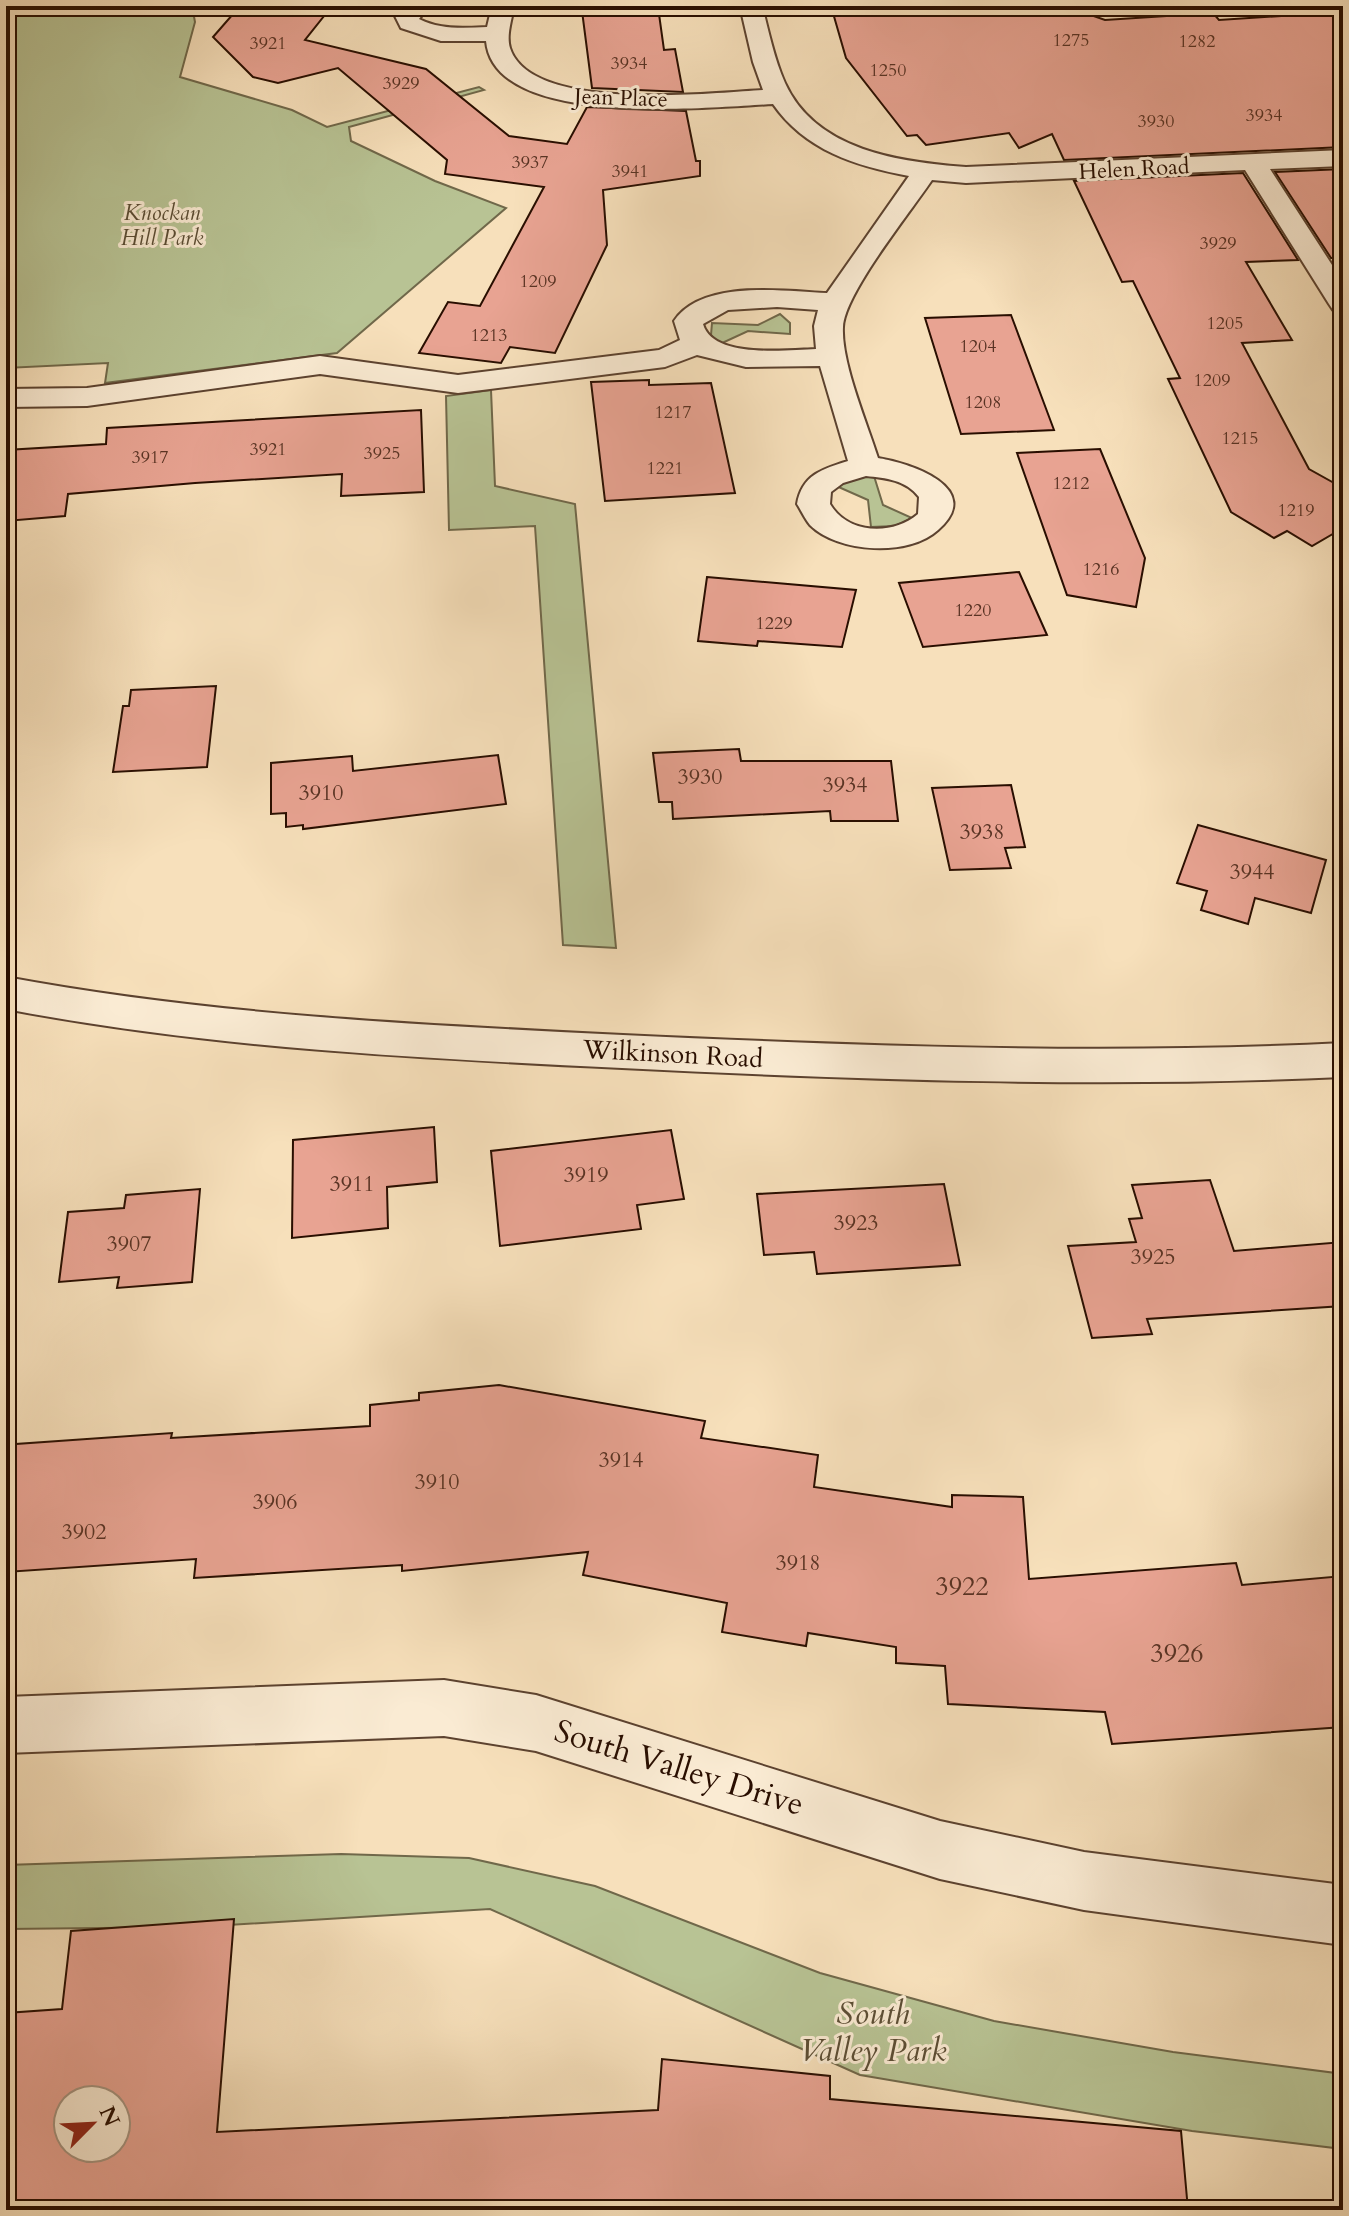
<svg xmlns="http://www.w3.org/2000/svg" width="1349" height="2216" font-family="Cardo,serif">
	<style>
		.green { fill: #b8c394; stroke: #70684a; stroke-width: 2 }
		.building { fill: #e8a392; stroke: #290e00; stroke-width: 2; fill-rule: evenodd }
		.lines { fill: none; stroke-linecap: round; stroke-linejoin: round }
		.minor-casing { stroke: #5c422f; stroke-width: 4 }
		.minor { fill: #faebd3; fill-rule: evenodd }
		.labels { text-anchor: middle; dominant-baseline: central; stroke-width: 6; stroke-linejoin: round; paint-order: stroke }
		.far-number-label { font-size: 18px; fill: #593324 }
		.far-street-label { font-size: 22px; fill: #290e00; stroke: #faebd3 }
		.far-park-label { font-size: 22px; font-style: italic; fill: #5b4d34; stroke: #faebd3 }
		.number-label { font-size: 22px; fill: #593324 }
		.street-label { font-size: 26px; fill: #290e00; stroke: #faebd3 }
		.near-number-label { font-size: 26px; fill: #593324 }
		.near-street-label { font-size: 32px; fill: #290e00; stroke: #faebd3 }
		.near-park-label { font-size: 32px; font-style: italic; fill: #5b4d34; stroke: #faebd3 }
	</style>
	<rect width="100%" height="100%" fill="#f7e0bb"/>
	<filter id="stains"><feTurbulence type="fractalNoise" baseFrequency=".0025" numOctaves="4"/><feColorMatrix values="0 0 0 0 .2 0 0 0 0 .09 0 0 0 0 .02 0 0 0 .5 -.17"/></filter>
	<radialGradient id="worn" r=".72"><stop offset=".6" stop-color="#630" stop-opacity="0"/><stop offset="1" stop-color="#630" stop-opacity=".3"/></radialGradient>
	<g class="green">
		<path d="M6,6H192L195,22L180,77L292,110L327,127L479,87L484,90L349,127L351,141L435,181L506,208L337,353L105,383L108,363L6,368Z"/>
		<path d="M780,314L790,323V334L748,331L720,344L711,335L712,323L758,325Z"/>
		<path d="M491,390L495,486L575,504L616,948L563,945L535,526L449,530L446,396Z"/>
		<path d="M874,476L883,505L912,518L895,526L871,527L868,500L834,485L851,478Z"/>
		<path d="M341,1854L469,1858L595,1886L820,1973L994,2021L1173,2052L1343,2074V2149L1192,2131L860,2075L490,1909L196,1927L6,1929V1865Z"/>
	</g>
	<g class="building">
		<path d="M240,6H332L305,40L426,69L509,136L567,144L587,107L686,111L696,161H700V176L603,190L607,245L555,353L510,347L501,363L419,353L448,302L480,306L544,187L445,174L447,160L338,68L278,83L253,77L213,37Z"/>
		<path d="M831,6H1065L1105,20L1213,13L1219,20L1343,12V147L1064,160L1052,134L1019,148L1009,133L926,145L917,135L907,136L846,58Z"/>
		<path d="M637,10L638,14H659L664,50L675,49L683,92L592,88L582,11Z"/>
		<path d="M1343,169V258H1331L1275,172Z"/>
		<path d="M1243,173L1298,260L1246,262L1292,340L1242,343L1309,469L1343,488V528L1312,546L1287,531L1274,538L1231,512L1168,379L1180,378L1133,281L1122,282L1074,181Z"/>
		<path d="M1011,315L1054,430L961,434L925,318Z"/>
		<path d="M649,380V385L711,383L735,493L605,501L591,382Z"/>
		<path d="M421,410L424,492L341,496L342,474L195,483L68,494L65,516L6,521V450L106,444L107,428Z"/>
		<path d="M1100,449L1145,558L1136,607L1067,595L1017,453Z"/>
		<path d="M1019,572L1047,635L923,647L899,583Z"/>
		<path d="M707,577L856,590L842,647L758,641L757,646L698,641Z"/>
		<path d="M216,686L207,767L113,772L123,706H129L131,690Z"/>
		<path d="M739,749L741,761H891L898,821H831L830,811L673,819L672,802H659L653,753Z"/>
		<path d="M498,755L506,804L303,829V825L286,827V813L271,814V763L352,756L353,771Z"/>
		<path d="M1011,785L1025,847L1005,848L1011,868L950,870L932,788Z"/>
		<path d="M1198,825L1326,860L1311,913L1255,898L1248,924L1201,910L1207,891L1177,883Z"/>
		<path d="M434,1127L437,1182L387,1187L388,1228L292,1238L293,1140Z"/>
		<path d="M671,1130L684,1199L637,1205L641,1229L500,1246L491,1151Z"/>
		<path d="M1210,1180L1234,1251L1343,1242V1306L1147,1319L1152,1334L1092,1338L1068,1246L1136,1242L1129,1219L1142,1218L1132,1185Z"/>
		<path d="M944,1184L960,1265L817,1274L814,1252L764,1255L757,1194Z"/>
		<path d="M200,1189L192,1282L117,1288L119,1277L59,1282L68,1212L124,1208L126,1195Z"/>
		<path d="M499,1385L705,1421L701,1438L818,1455L814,1487L952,1507V1495L1023,1497L1029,1579L1236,1563L1242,1585L1343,1576V1727L1112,1744L1105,1712L948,1704L945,1666L896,1663V1647L808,1633L806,1646L722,1632L727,1603L583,1575L588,1552L402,1571V1565L194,1578L196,1559L6,1572V1502L16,1444L172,1433L171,1438L370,1426V1405L419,1400V1393Z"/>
		<path d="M234,1919L217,2132L658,2110L662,2059L830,2076V2099L1181,2131L1188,2210H6V2013L62,2009L71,1931ZM68,2100H116V2148H68Z"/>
	</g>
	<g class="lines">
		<defs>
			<g id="minor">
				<path d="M405,6H429L419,19C441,30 464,28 487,27L492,6H514C512,19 506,35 510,48C531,113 709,93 763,90L753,62L740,6H762C769,32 774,59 785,83C816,151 900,162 966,167L1343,150V166L1270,169L1343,282V313L1333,310L1329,304L1245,170L966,183L932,180C912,210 844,294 843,327C841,362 867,423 878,458C910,463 986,488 938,530C909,557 838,553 810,525C805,519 801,510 797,504C802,475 822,469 848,461L820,366L746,367L697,355L665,367L458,393L320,374L87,406L6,407V389L87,388L320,356L458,375L659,350L680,340L674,321C702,279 784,291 827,293L909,176C855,166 805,150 773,104C712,107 494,130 486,41H441L401,28L395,16ZM777,307L818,310L814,326L816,349C787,350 713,359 703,324L728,310ZM866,476C886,478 906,480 919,497L918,514C892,536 848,534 830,504L831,492L843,483Z"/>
				<path d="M6,977C210,1015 416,1025 623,1035C863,1046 1102,1055 1343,1043V1077C1102,1088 863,1080 622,1068C415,1058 210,1048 6,1009Z"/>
				<path d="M444,1680L536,1695L940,1821L1084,1852L1343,1885V1945L1084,1910L940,1879L536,1751L444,1736L6,1753V1697Z"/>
			</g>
		</defs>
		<use href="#minor" class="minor-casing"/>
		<use href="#minor" class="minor"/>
	</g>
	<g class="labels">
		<g class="far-number-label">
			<text x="1071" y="40">1275</text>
			<text x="1197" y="41">1282</text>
			<text x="268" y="43">3921</text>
			<text x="629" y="63">3934</text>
			<text x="888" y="70">1250</text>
			<text x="401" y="83">3929</text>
			<text x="1264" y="115">3934</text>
			<text x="1156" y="121">3930</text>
			<text x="530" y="162">3937</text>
			<text x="630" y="171">3941</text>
			<text x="1218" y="243">3929</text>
			<text x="538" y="281">1209</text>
			<text x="1225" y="323">1205</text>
			<text x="489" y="335">1213</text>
			<text x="978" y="346">1204</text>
			<text x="1212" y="380">1209</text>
			<text x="983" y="402">1208</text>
			<text x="673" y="412">1217</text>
			<text x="1240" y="438">1215</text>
			<text x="268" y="449">3921</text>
			<text x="382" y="453">3925</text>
			<text x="150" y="457">3917</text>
			<text x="665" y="468">1221</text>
			<text x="1071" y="483">1212</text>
			<text x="1296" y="510">1219</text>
			<text x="1101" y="569">1216</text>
			<text x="973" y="610">1220</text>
			<text x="774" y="623">1229</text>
		</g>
		<g class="far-street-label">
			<text transform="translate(621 98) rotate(2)">Jean Place</text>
			<text transform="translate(1134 169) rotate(-3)">Helen Road</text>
		</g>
		<g class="far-park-label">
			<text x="162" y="213">Knockan<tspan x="162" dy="25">Hill Park</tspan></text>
		</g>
		<g class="number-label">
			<text x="700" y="777">3930</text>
			<text x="845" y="785">3934</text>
			<text x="321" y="793">3910</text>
			<text x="982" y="832">3938</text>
			<text x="1252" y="872">3944</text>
			<text x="586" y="1175">3919</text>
			<text x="352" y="1184">3911</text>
			<text x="856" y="1223">3923</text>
			<text x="129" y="1244">3907</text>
			<text x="1153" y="1257">3925</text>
			<text x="621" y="1460">3914</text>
			<text x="437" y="1482">3910</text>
			<text x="275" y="1502">3906</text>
			<text x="84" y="1532">3902</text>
			<text x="798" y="1563">3918</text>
		</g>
		<g class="street-label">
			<text transform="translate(673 1054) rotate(3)">Wilkinson Road</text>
		</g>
		<g class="near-number-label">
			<text x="962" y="1586">3922</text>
			<text x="1177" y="1653">3926</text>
		</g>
		<g class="near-street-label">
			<text transform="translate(679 1768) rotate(17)">South Valley Drive</text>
		</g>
		<g class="near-park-label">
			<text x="873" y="2014">South<tspan x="873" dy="37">Valley Park</tspan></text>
		</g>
	</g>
	<rect width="1349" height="2216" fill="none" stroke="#f7e0bb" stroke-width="32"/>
	<rect x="8" y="8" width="1333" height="2200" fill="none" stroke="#290e00" stroke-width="4"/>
	<rect x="16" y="16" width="1317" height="2184" fill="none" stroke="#290e00" stroke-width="2"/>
	<g transform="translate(92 2124) rotate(66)"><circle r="38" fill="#faebd3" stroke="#a6937f" stroke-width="2"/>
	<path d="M0-6L14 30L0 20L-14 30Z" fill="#8f2418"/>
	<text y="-12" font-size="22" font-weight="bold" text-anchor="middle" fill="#290e00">N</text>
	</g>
	<rect width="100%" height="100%" filter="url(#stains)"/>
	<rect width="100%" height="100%" fill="url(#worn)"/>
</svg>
